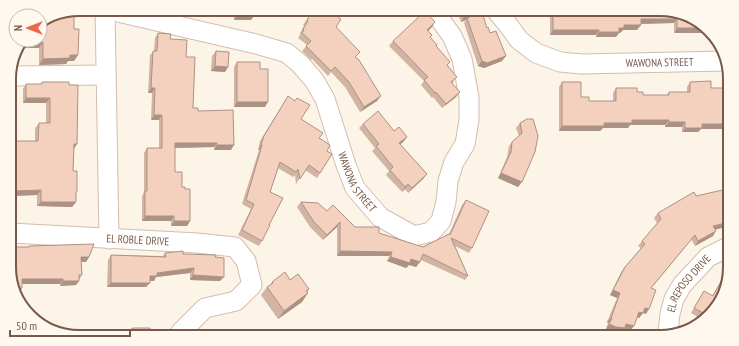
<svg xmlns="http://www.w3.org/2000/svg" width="739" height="346" font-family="'PT Sans Narrow',sans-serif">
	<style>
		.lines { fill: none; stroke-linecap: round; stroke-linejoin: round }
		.minor-casing { stroke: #d3bdaf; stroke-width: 21 }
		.minor { stroke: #fff; stroke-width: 19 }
		.wall { fill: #d2b4a3 }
		.shaded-wall { fill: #ab9285 }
		.building { fill: #f4d1be; stroke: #ab9285 }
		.labels { text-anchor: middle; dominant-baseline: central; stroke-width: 3; stroke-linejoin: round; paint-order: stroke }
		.street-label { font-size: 11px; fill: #79594a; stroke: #fff8ef }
		.rim { fill: none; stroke: #79594a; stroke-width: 2 }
	</style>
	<rect width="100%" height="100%" fill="#fdf4e8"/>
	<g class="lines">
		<defs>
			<g id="minor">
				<path id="s1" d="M105,9L256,44L287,53L300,64L314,80L325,99L346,165L355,188L380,217L414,236L431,232L441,221L446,202L448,181L454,162L465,144L469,120V97L462,59L452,36L441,21L438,9"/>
				<path d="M105,9L109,239"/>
				<path id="s2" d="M495,9L509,26L519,40L536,53L560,62L582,64L726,61"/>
				<path d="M9,76L106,75"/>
				<path id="s3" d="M10,233L197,243L235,247L246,261L252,285L236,301L205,308L181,332L177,337"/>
				<path id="s4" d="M670,335L668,331L670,314L674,299L682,285L708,257L726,248"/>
			</g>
		</defs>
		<use href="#minor" class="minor-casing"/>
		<use href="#minor" class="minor"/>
	</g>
	<g class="wall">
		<path d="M234,9H255L251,20H234Z"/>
		<path d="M314,9L336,27L356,58L377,101L360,112L345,87L331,72L328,76L312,59L311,60L302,51L307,45L298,38L300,35V33L304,26L303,25Z"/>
		<path d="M458,9H476L477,12L476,15L487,28L490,33L502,61L484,68L478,66L464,23L466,20L461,22L457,11Z"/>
		<path d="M555,9H660L687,14L674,33V23L641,24L637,30H623L620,33H619L616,37H596V35H550V17L553,12H555Z"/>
		<path d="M432,27L428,31L430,38L436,46L447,65L454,82L452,83L456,97L442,108L433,97L432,98L421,85L424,81L389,46L393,41Z"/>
		<path d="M74,29L78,55L74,61H68L66,64L39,65V48H16L22,40Z"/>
		<path d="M158,33L170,39L186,57L193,108L198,111L231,150H214V147L175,148V172L182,187L190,221L187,226H171V221H142V196L144,192V153L147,148H159V120H151L152,93H148L150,55L154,51L155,38Z"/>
		<path d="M216,51L228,67L225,72L211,71L212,56Z"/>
		<path d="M237,62L260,69L265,107H234V67Z"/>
		<path d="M42,82L74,149L73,171L76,194V202L72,207L37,206V195L13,196V197L10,202V141H35V128L39,123H46V103H23V89L26,84H41Z"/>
		<path d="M562,82L581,97L589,101H613V93L616,88L637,92L643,95H667L669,92H687V87L690,82L711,88H729L728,129H701L698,132H682V127H665V125H630L628,128H603L600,131H559V87Z"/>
		<path d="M288,96L301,119L319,138L327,151L332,154L317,178L305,170L296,184L295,175L293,177L278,168L270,192L269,225L262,241L259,246L238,235L251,209L242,204L259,150H258L260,141Z"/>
		<path d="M527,119L518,187L498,178L507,157L509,146L512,142L519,136L516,128L520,123Z"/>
		<path d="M363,124L394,131L407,137L403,142L400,145L427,174L423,179L408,193L405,189L402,192L386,175L389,171L372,151L375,148L359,128Z"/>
		<path d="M466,200L472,248L469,253L455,246L468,276L465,280L421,260L416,267L409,265L406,268L387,261L389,256H337V227L323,240L310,227L297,207L301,202L327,211L355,227L379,233L423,247L449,234L462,205Z"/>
		<path d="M658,213L715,229L713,236L695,246L691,239L651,288L646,314L643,313L639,318L637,317L630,331L624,329L621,333L613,332L606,329L608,323L607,322L617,298L610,295L621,272L641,248L638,246L657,223L654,218Z"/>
		<path d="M29,246L89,257L86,262H81L82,275L76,285L60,286V284L28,247Z"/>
		<path d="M165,253L215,257L220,281L190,280V273L156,277L154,281H150L146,287H107L108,260L111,255L163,256Z"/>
		<path d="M724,276L725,294L703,320L691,313L704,291L712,296Z"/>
		<path d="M290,280L309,289L302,302L278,319L261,295L267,287L270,285L272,282Z"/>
	</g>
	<g class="shaded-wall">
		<path d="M173,9H189L187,11H171Z"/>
		<path d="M477,12L474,17L467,18L466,20L461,22L464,17Z"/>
		<path d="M237,15H255L251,20H234Z"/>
		<path d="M641,19H677L674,23L637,24Z"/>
		<path d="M435,22L432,27L424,35L427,30Z"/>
		<path d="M624,25H641L637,30H623L620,33H619L616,37H596L599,32L619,28Z"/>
		<path d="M677,28H705L711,33H674Z"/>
		<path d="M553,30H599L596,35H550Z"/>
		<path d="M21,42H43L39,48H16Z"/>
		<path d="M70,55H78L74,61H68L66,64L39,65L43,59Z"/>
		<path d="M506,56L502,61L484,68L478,66L482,61Z"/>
		<path d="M215,66L228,67L225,72L211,71Z"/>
		<path d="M151,88H155L152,93H148Z"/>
		<path d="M460,92L456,97L442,108L446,104Z"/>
		<path d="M381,96L377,101L360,112L364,107Z"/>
		<path d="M26,98H50L46,103H23Z"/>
		<path d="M237,102H268L265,107H234Z"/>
		<path d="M154,115H162L159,120H151Z"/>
		<path d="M632,120H669L665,125H630L628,128H603L600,131H559L562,126Z"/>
		<path d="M669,122H685L682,127H665Z"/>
		<path d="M702,124H728V129H701L698,132H682L685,128Z"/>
		<path d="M407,137L403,142L395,148L399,143Z"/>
		<path d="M175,143H217L214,147L172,148Z"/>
		<path d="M74,144H77L74,149Z"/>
		<path d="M217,145H234L231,150H214Z"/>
		<path d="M261,145H262L259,150H258Z"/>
		<path d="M501,173L522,182L518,187L498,178Z"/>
		<path d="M427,174L423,179L408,193L412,188Z"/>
		<path d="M408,184L405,189L402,192L405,187Z"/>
		<path d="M41,190L37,195L10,196L14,191Z"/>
		<path d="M10,197H13L10,202Z"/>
		<path d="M41,202H76L72,207L37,206Z"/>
		<path d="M145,216H174L171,221H142Z"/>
		<path d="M174,221H190L187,226H171Z"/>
		<path d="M340,222L337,227L323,240L327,235Z"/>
		<path d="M726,223V227L710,231L713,226Z"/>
		<path d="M716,231L713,236L695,246L698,241Z"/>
		<path d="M695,235L691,239L647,293L651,288Z"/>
		<path d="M340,251L392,252L389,256H337Z"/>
		<path d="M81,257H89L86,262H78Z"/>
		<path d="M391,257L411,259L420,262L416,267L409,265L406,268L387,261Z"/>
		<path d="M194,268L190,273L156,277L154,281H147L150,276L157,273Z"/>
		<path d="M193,275L224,277L220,281L190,280Z"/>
		<path d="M22,279H63L60,284H19Z"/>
		<path d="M63,281H79L76,285L60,286Z"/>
		<path d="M111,283H150L146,287H107Z"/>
		<path d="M18,288H22L19,293Z"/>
		<path d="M309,289L303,297L308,293L302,302L278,319L284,311Z"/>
		<path d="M613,290L620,293L617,298L610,295Z"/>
		<path d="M645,308L649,309L646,314L643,313L639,318L636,317L639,312Z"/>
		<path d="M611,318H612L608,323L607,322Z"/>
		<path d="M609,324H626L634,326L630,331L624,329L621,333L613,332L606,329Z"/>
	</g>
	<g class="building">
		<rect x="237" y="9" width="18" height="6"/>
		<path d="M314,9H326L341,19L336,27L360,52L355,57L359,60L381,96L364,107L349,82L335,67L331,71L306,46L311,41L302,33L304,30L303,29L308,21L307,20Z"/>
		<path d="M462,9H476L477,12L464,17Z"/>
		<path d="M559,9H660L687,14L705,28H677V19H641V25H624V28H619V32H599V30H553V12H559Z"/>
		<path d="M74,11V29H79L78,55H70V58L43,59V42H21L22,40H40V24Z"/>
		<path d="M425,11L435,22L427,30L432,35L430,37L437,45L436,46L450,62L447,65L457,77L451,82L460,92L446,104L436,92L435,93L424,80L428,77L393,41Z"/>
		<path d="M482,12L487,28L488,27L490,33L496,31L506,56L487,63L482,61L467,18Z"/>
		<path d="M158,33L171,34L170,39L187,40L186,57H195L193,108H198V111L233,110L234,145H217V143H175V172H182V187H185V189H190V221H174V216H145V191H147V148H162V115H154L155,88H151L153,51H157Z"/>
		<path d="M216,51L229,52L228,67L215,66Z"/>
		<path d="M237,62H260V69H268V102H237Z"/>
		<path d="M711,81V88H729L728,124H702V128H685V122H669V120H632V123H604V126H562V82H581V97H589V101H616V88H637V92H643V95H669V92H690V82Z"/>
		<path d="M42,82H69V85H78L77,144H74L73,171H77V192H76V202H41V190L14,191L13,197H10V141H38L39,123H50V98H26V84H42Z"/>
		<path d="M288,96L295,101L297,98L310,105L301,119L323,133L319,138L330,145L327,151L332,154L320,173L309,165L300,179L298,169L296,172L280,162L270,192L283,198L269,225H270L262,241L242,230L254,204L246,200L262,145H261L264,136Z"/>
		<path d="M378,111L394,131L399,127L407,137L399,143L427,174L412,188L408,184L405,187L390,170L393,167L376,146L379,144L363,124Z"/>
		<path d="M527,119H533L538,136L535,152L522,182L501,173L511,152L512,142L522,133L520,123Z"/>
		<path d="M727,189L726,223L713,226L716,231L698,241L695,235L651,288L656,290L649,309L645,308L643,313L639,312L634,326L626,324L625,328L616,327L609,324L612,318H611L620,293L613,290L625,267L645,244L642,241L661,219L658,213L694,192L696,196Z"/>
		<path d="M466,200L489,211L472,248L451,238L468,276L423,254L420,262L411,259L410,263L391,257L392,252L340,251V222L327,235L314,222L301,202L318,203L327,211L333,205L355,227H379V233L423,247L449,234L450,235Z"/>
		<path d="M94,244L89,257H81L82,275H79V281H63V279H22V288H18V298L10,281V247H29V246Z"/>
		<path d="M183,251V254L216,255L215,257L224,258V277L193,275L194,268L157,273V276H150V283H111V255L166,257L165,253Z"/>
		<path d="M285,272L290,280L298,274L309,289L306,291L308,293L284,311L267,287L273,283L272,282Z"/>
		<path d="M724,276L725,277V294L707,315L694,308L704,291L713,296Z"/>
		<path d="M133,328H150V337H123L124,333Z"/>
		<path d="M222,332L238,337H220Z"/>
		<path d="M87,333V337H79L65,334Z"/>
	</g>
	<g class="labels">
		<g class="street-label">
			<text stroke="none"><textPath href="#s2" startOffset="186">WAWONA STREET</textPath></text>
			<text stroke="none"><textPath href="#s1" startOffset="337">WAWONA STREET</textPath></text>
			<text stroke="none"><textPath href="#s3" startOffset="128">EL ROBLE DRIVE</textPath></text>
			<text stroke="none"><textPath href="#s4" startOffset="58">EL REPOSO DRIVE</textPath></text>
		</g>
	</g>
	<path d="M0 0H739V346H0ZM79 16H660A63 63 0 0 1 723 79V267A63 63 0 0 1 660 330H79A63 63 0 0 1 16 267V79A63 63 0 0 1 79 16Z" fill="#fff8ef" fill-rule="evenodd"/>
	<path class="rim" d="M79 16H660A63 63 0 0 1 723 79V267A63 63 0 0 1 660 330H79A63 63 0 0 1 16 267V79A63 63 0 0 1 79 16Z"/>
	<g transform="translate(28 28) rotate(270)"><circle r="19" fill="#fff8ef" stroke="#c9b8ad"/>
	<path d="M0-3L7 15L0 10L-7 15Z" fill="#ec6648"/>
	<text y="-6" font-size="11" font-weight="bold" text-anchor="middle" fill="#79594a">N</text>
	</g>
	<path d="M10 330v6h120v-6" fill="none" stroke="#79594a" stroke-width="2"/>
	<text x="16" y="330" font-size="12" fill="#79594a" stroke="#fff8ef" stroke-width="3" paint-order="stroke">50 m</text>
</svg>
